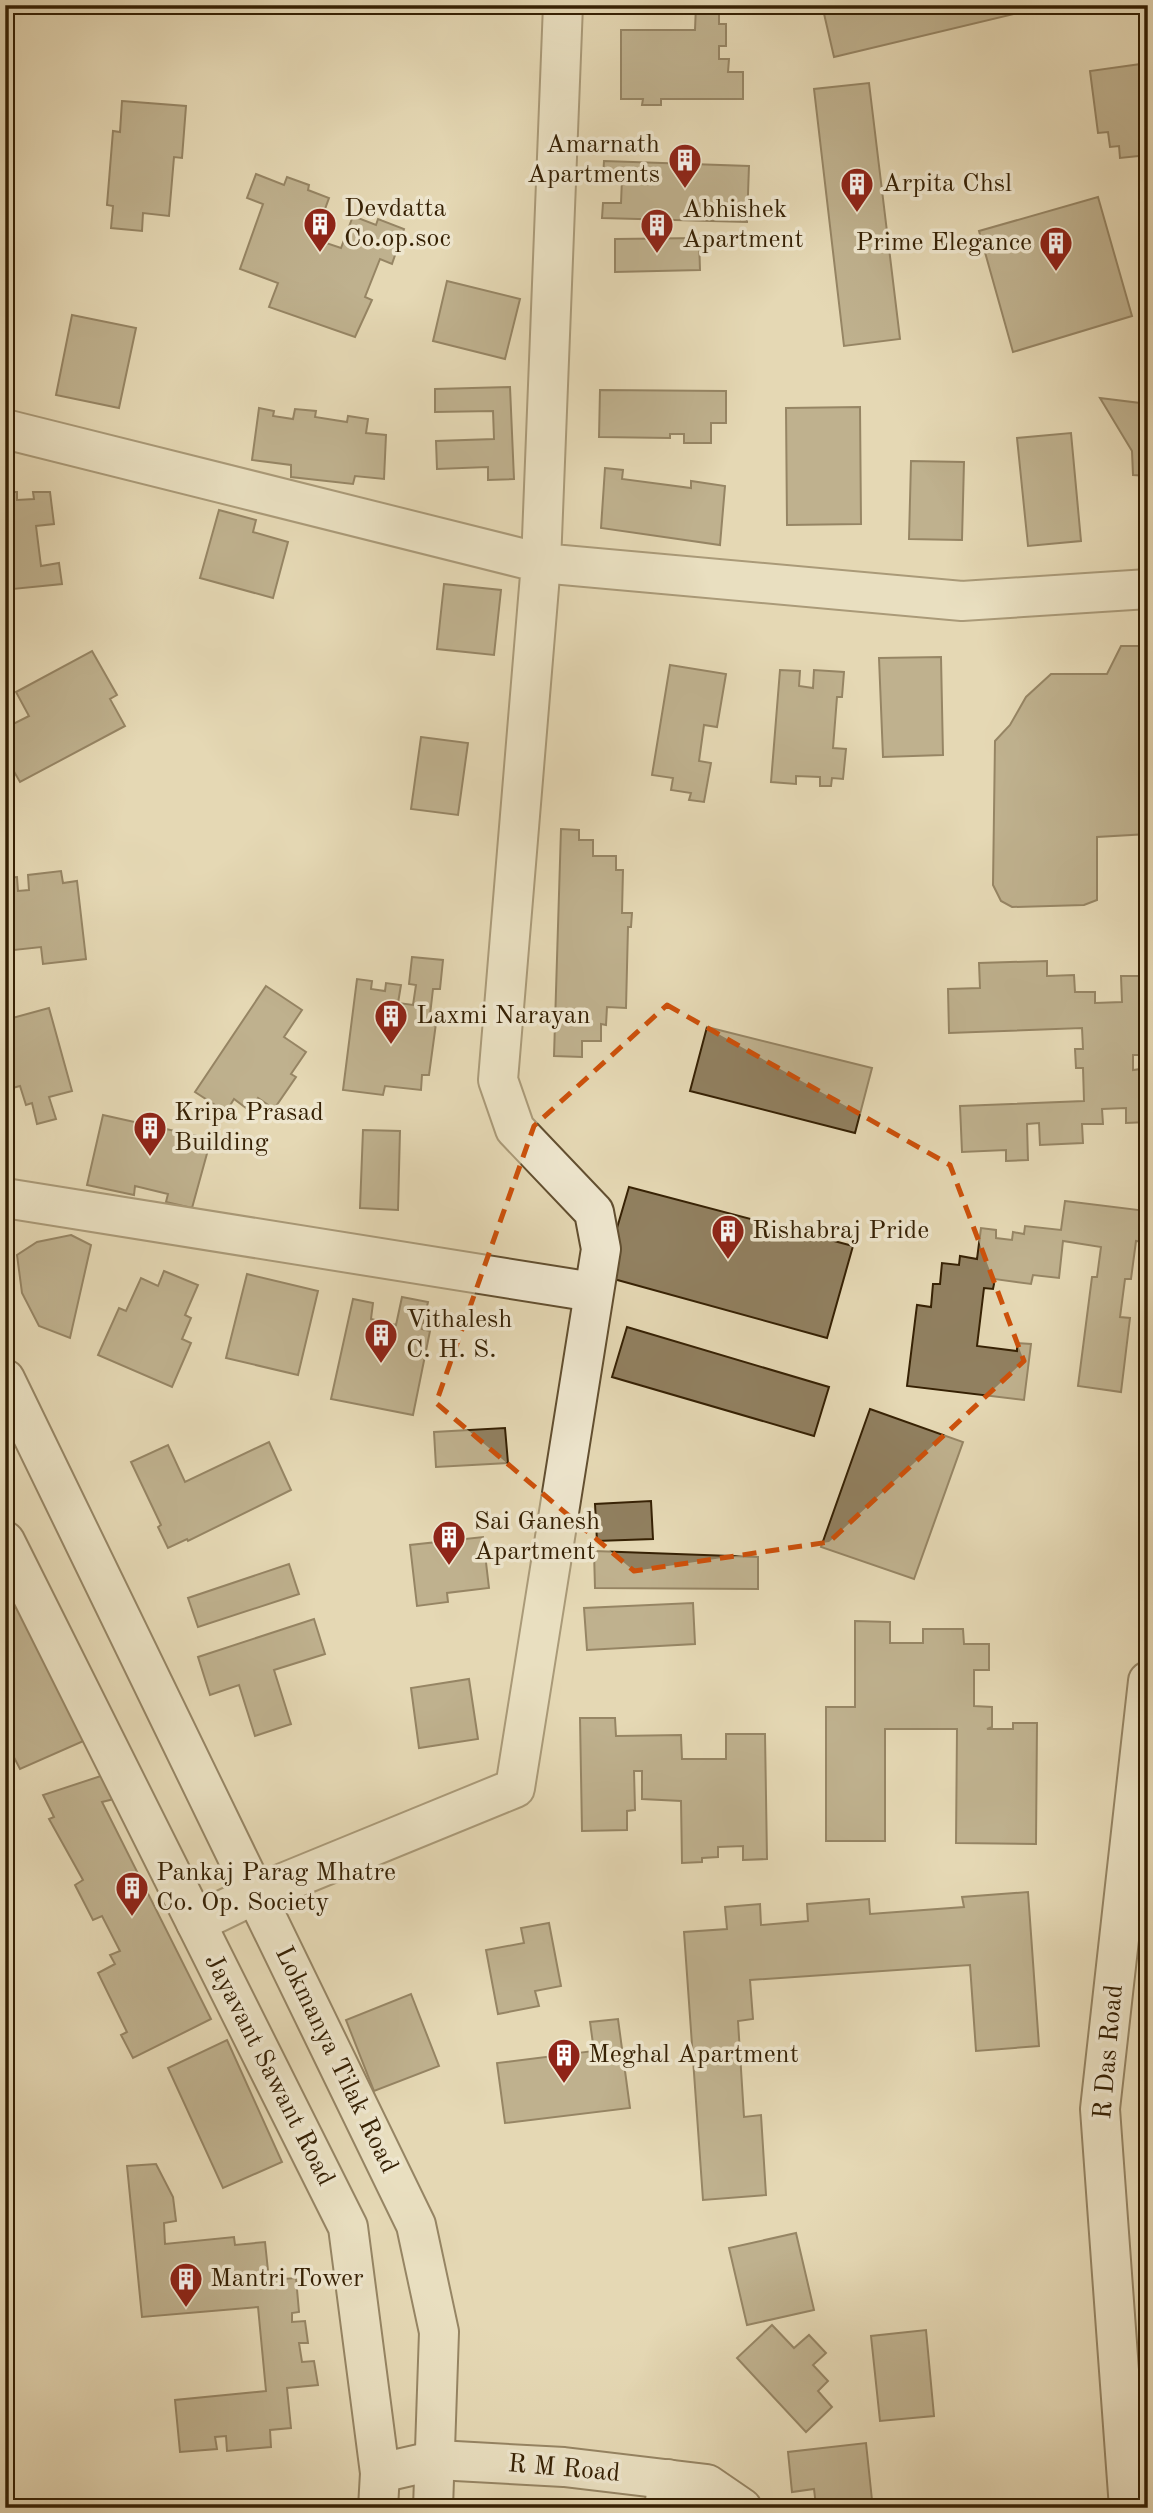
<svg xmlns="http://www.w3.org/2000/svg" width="1153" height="2513" font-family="'Old Standard TT',serif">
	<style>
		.building { fill: #918060; stroke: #362104; stroke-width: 2 }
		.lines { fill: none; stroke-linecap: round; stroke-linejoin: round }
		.street-casing { stroke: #624f30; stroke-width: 42 }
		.secondary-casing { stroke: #362104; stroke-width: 42 }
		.street { stroke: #eee6ce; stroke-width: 38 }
		.secondary { stroke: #eee6ce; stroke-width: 38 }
		.marked { fill: none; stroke: #cd510b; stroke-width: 5; stroke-dasharray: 14 9; stroke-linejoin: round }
		.labels { text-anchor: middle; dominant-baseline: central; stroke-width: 7; stroke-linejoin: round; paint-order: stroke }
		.poi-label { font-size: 26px; fill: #362104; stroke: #eee6ce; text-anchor: start }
		.street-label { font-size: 26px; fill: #362104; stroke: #eee6ce }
	</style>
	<rect width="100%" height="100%" fill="#e5d8b4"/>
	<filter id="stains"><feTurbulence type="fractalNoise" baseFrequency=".00286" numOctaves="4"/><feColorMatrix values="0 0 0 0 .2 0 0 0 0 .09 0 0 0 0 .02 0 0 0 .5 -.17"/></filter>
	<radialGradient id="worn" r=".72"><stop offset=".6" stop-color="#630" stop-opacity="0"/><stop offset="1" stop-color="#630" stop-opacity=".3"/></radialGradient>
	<g class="building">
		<path d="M696,5H719V24H726V46H719V59H729L728,72H743V99H661V105H642L643,99H621V30H695Z"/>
		<path d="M822,5H1051L834,57Z"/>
		<path d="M1148,63V155L1120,158L1119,146L1110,147L1108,132L1098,133L1090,71Z"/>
		<path d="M869,83L900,339L844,346L814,89Z"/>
		<path d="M122,101L186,106L182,158L174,157L169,216L143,213L142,231L111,228L113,206L107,205L113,131L120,132Z"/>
		<path d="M604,161L749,166L747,222L602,218L603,203H621L622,178L603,177Z"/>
		<path d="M256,174L284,185L287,177L309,185L308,190L329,198L314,239L341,248L353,216L376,225L378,219L404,229L392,264L380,259L365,297L372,300L355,337L269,307L278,283L240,269L263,204L247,198Z"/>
		<path d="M1098,197L1132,316L1013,352L979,231Z"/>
		<path d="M699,238L700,270L615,272V239Z"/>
		<path d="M447,281L520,299L505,359L433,341Z"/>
		<path d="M72,315L136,328L119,408L56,395Z"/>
		<path d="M510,387L514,479L488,480V467L437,469L436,441L494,439L493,411L435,412V389Z"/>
		<path d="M600,390L726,391V423H711V443H684V434H670V438L599,437Z"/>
		<path d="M1100,398L1148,404V476L1133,475L1132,451Z"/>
		<path d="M860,407L861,524L787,525L786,408Z"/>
		<path d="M259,408L274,411L273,416L293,419L295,409L316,411L315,417L347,422L348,416L368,419L366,433L386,435L384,479L355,476L353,484L291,477V465L252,460Z"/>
		<path d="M1071,433L1081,541L1028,546L1017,438Z"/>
		<path d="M911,461L964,462L962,540L909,539Z"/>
		<path d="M605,468L623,470L622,479L691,488V481L725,486L720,545L601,528Z"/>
		<path d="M5,492H17V500L34,499L33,492H50L54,524L36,526L41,566L59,563L62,584L13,589L12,577L5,578Z"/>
		<path d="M219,510L256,520L253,532L288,542L273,598L200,578Z"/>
		<path d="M444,584L501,590L494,655L437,649Z"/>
		<path d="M1121,646H1148V834L1097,837V900L1084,905L1012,907L1001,901L993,885L995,741L1010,725L1026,697L1051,674H1107Z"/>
		<path d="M92,651L117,695L110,699L125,726L20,782L5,756V728L29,716L16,692Z"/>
		<path d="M941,657L943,755L883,757L879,658Z"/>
		<path d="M670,665L726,674L717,727L704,725L699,761L711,763L704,802L689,800L691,793L671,790L673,778L652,775Z"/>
		<path d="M780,670L800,671L799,686L813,688L814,670L844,672L842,697H837L833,748L846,749L843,779L832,778L831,786H820V777L796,776V784L771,782Z"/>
		<path d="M421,737L468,743L458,815L411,809Z"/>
		<path d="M561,829L579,830V840H593V856H616V870H623L622,913H632L631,927H628L626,1008L607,1007L606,1025L601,1024V1041H582V1057L554,1056Z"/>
		<path d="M61,871L63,883L77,881L86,959L43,964L41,947L5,951V878L17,877L18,891L29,890L28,875Z"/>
		<path d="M412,957L443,960L440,989H433L430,1015L437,1016L429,1075H422L421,1090L385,1086L383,1095L343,1090L357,979L372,981L371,989L385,991L386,983L401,985L398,1003L413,1005L416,985L409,984Z"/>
		<path d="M1047,961V976L1074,975L1075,992H1095V1003L1122,1002L1121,976H1146L1148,1019H1140L1141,1055H1133V1070L1141,1069L1142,1091H1148V1122L1126,1123V1108L1102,1109L1103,1124H1082L1083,1143L1040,1145L1039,1123L1027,1124L1028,1160L1006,1161V1150L962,1152L960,1106L1084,1101L1083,1068H1076L1075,1049H1083L1082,1028L949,1033L948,989L980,988L979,963Z"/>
		<path d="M266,986L302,1010L284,1037L306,1052L291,1074L296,1077L274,1109L258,1098L250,1111L234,1099L226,1112L195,1092Z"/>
		<path d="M49,1008L72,1091L49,1097L56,1119L37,1124L32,1103L26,1105L20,1086L5,1090V1020Z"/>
		<path d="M707,1027L872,1068L855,1133L690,1091Z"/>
		<path d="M103,1115L211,1139L192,1208L166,1202L168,1194L135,1186L134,1195L87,1185Z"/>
		<path d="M363,1130L400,1131L398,1210L360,1208Z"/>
		<path d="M629,1187L853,1246L827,1338L603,1276Z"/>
		<path d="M1065,1201L1147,1211L1143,1242L1136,1241L1131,1279H1125L1120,1317L1130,1318L1121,1392L1078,1386L1092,1277H1097L1101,1247L1063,1241L1059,1278L1033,1275L1031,1284L995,1279L993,1289L984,1288L977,1346L1017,1351V1343L1031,1344L1024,1400L907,1386L917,1305L931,1307L933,1284H940L942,1263L959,1265L960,1256L977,1259L981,1228L996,1230V1238L1012,1240L1013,1232L1024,1234L1025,1226L1061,1230Z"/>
		<path d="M71,1235L91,1245L70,1338L39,1326L22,1293L17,1255L37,1242Z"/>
		<path d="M164,1271L198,1285L185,1315L191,1318L182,1339L191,1343L172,1387L98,1355L119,1308L126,1311L141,1278L158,1286Z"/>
		<path d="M247,1274L318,1291L298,1375L226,1358Z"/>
		<path d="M402,1297L428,1302L422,1329L430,1331L413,1415L331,1399L353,1299L373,1303L371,1319L396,1325Z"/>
		<path d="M627,1327L829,1387L814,1436L612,1377Z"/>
		<path d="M870,1409L963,1442L914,1579L821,1547Z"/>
		<path d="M505,1428L508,1463L436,1467L434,1432Z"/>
		<path d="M269,1442L291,1490L188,1541L187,1539L168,1548L158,1527L161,1525L131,1462L168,1445L185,1482Z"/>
		<path d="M651,1501L653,1539L597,1541L595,1504Z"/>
		<path d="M483,1537L489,1588L447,1593L448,1602L417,1606L410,1545Z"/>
		<path d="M594,1551L758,1557V1589L595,1588Z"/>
		<path d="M289,1564L299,1594L198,1627L188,1598Z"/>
		<path d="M7,1592L16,1608L26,1603L88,1739L20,1769L5,1740Z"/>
		<path d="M693,1603L695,1644L587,1650L584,1608Z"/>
		<path d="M314,1619L325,1654L274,1670L291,1724L255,1736L239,1685L210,1695L198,1657Z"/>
		<path d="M855,1621L890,1622V1643H923V1629H963L964,1644H989V1670H974V1706L992,1707V1727L987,1729H1013V1723H1037L1036,1844L956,1843L957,1729H885V1841H826V1707H855Z"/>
		<path d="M469,1679L478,1739L419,1748L411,1688Z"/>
		<path d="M580,1718H615L616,1736L681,1735L682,1759H726V1734H765L767,1859L743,1860V1846L718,1847V1857L702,1858V1862L682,1863L681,1801L642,1799V1771H634L635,1810L627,1811V1830L582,1831Z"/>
		<path d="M104,1775L114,1799L102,1802L211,2019L133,2058L121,2035L127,2032L98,1973L115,1964L110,1955L120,1951L102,1916L93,1920L75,1885L83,1880L49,1819L54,1817L43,1795Z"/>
		<path d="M1028,1892L1039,2046L976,2051L970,1965L750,1980L753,2019L738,2021L744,2117L761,2115L766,2195L703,2200L684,1932L727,1929L725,1907L760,1904L761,1925L808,1921L807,1904L869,1899L870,1914L964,1907L962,1897Z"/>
		<path d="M549,1923L561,1986L535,1991L539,2006L498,2014L486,1950L524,1943L521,1928Z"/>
		<path d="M411,1994L439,2066L374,2091L346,2020Z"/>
		<path d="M618,2019L630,2108L505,2123L497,2063L594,2051L590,2022Z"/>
		<path d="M227,2040L282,2162L223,2188L168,2068Z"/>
		<path d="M156,2164L173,2197L176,2221L164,2223L165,2244L234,2237L235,2245L265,2242L269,2280L296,2278L299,2312L292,2313V2322L305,2321L308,2343H299L302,2362L314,2361L318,2385L287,2388L291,2428L270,2430L271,2447L227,2451L226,2436L215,2437L217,2449L180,2452L175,2400L266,2391L258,2307L142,2317L127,2166Z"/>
		<path d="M796,2233L814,2310L747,2325L729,2248Z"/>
		<path d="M772,2325L794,2348L809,2335L826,2353L813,2365L828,2381L818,2391L832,2407L806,2432L737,2358Z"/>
		<path d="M926,2330L934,2416L880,2421L871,2336Z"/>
		<path d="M866,2443L872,2500L816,2506L814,2489L792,2492L788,2452Z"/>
	</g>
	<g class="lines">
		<defs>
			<g id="street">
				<path d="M563,5L541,563L962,601L1148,589"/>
				<path d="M5,429L541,563L498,1080L515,1129L594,1212L601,1249L515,1788L256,1894L196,1923"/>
				<path d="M5,1198L593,1292"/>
				<path d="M664,2508L668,2479"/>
			</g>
			<g id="secondary">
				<path d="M5,1379L416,2225L439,2332L433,2508"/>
				<path d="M5,1541L348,2227L380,2473L378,2508"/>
				<path d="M380,2473L437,2460L564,2467L707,2484L742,2508"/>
				<path d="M1129,2508L1100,2109L1148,1681"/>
			</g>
		</defs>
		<use href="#street" class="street-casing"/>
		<use href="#secondary" class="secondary-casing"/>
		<use href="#street" class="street"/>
		<use href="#secondary" class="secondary"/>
	</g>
	<path d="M0 0H1153V2513H0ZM667,1005L950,1165L1024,1361L829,1542L634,1571L436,1403L534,1126Z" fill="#e5d8b4" fill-opacity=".55" fill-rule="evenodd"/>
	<path class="marked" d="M667,1005L950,1165L1024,1361L829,1542L634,1571L436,1403L534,1126Z"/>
	<defs>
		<symbol id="building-pin" viewBox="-11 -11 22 30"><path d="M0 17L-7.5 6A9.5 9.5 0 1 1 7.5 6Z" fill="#8f2418" stroke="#eee6ce"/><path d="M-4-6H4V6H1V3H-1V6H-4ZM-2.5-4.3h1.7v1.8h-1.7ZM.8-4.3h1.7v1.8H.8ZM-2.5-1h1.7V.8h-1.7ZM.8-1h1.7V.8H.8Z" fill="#fff"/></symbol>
	</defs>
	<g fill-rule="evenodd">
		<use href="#building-pin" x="666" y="141" width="38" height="52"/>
		<use href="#building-pin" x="838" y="165" width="38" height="52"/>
		<use href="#building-pin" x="301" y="205" width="38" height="52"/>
		<use href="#building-pin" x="638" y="206" width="38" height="52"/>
		<use href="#building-pin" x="1037" y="224" width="38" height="52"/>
		<use href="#building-pin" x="372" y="997" width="38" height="52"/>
		<use href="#building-pin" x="131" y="1109" width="38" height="52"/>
		<use href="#building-pin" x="709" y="1212" width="38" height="52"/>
		<use href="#building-pin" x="362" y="1316" width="38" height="52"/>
		<use href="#building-pin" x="430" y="1518" width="38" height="52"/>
		<use href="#building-pin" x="113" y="1869" width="38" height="52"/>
		<use href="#building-pin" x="545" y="2036" width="38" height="52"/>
		<use href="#building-pin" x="167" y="2260" width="38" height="52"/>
	</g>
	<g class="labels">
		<g class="poi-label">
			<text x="660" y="145" text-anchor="end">Amarnath<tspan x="660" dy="30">Apartments</tspan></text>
			<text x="882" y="184">Arpita Chsl</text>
			<text x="344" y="209">Devdatta<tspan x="344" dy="30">Co.op.soc</tspan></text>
			<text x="682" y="210">Abhishek<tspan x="682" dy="30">Apartment</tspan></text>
			<text x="1032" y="243" text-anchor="end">Prime Elegance</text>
			<text x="416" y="1016">Laxmi Narayan</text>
			<text x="174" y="1113">Kripa Prasad<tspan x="174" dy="30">Building</tspan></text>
			<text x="752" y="1231">Rishabraj Pride</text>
			<text x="406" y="1320">Vithalesh<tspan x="406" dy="30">C. H. S.</tspan></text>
			<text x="474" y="1522">Sai Ganesh<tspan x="474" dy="30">Apartment</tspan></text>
			<text x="156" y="1873">Pankaj Parag Mhatre<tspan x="156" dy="30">Co. Op. Society</tspan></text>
			<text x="588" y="2055">Meghal Apartment</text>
			<text x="210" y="2279">Mantri Tower</text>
		</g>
		<g class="street-label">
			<text transform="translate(1109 2052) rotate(-85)">R Das Road</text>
			<text transform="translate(336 2060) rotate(64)">Lokmanya Tilak Road</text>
			<text transform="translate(269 2070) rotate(63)">Jayavant Sawant Road</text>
			<text transform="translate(564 2469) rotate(5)">R M Road</text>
		</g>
	</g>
	<rect width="1153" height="2513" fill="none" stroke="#e5d8b4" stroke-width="28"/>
	<rect x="7" y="7" width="1139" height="2499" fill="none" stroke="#362104" stroke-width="3.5"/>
	<rect x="14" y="14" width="1125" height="2485" fill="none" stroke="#362104" stroke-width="2"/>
	<rect width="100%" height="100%" filter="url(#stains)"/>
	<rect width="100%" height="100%" fill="url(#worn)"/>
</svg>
